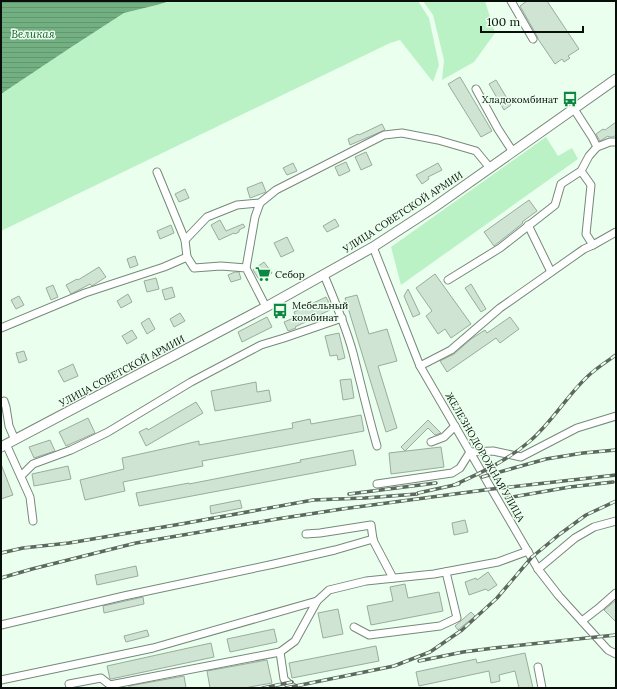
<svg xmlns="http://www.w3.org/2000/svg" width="617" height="689" font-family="Lora,serif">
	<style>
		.green { fill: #baf2c5 }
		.water { fill: url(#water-rules) }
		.building { fill: #d0e4d4; stroke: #99ac9d }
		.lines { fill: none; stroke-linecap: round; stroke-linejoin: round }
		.minor-casing { stroke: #77897a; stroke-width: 9 }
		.major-casing { stroke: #77897a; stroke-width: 11 }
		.minor { stroke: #fff; stroke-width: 7 }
		.major { stroke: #fff; stroke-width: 9 }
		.rail-casing { stroke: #5d685f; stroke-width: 3.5 }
		.rail { stroke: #ebffee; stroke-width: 2; stroke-dasharray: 6; stroke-linecap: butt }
		.labels { text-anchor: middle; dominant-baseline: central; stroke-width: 3; stroke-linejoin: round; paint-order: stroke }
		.poi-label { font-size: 10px; fill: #080f0a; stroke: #ebffee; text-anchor: start }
		.street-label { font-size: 10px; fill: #080f0a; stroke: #ebffee }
		.water-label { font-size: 11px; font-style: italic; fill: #185b2f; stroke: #ebffee }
	</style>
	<defs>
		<pattern id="water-rules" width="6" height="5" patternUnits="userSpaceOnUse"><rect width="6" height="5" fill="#72b081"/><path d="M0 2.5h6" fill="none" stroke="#61966e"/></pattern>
	</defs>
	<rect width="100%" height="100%" fill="#ebffee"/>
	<g class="green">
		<path d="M170,1H418L429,18L439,65L433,82L400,40L390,43L1,231V94L70,48L124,13L157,5Z"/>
		<path d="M423,1H485L495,33L474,62L442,80L444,60L433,15Z"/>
		<path d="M546,137L558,156L572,148L578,159L401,285L391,247Z"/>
	</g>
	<path class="water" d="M1,1H170L157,5L124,13L70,48L1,94Z"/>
	<g class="building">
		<path d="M527,1H547L579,49L568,56L570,58L564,62L562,59L555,64L538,39L537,36L520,6Z"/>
		<path d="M460,77L492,131L481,137L448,84Z"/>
		<path d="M496,80L511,105L504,110L489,84Z"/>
		<path d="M616,122V135L613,137H609L608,136L600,141L596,134L603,129L605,130Z"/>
		<path d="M382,124L385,130L350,145L348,139L358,134L359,135Z"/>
		<path d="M366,152L372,165L361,170L355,157Z"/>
		<path d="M346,162L350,171L339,176L335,167Z"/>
		<path d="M293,163L297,171L287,175L283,168Z"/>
		<path d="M438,163L442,170L428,177L429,179L422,184L416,175Z"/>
		<path d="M262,182L266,192L250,198L247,188Z"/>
		<path d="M185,189L189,198L179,202L175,194Z"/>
		<path d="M529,200L537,211L522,222L523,223L494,246L484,232Z"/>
		<path d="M335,219L339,226L327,232L323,226Z"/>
		<path d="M220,220L226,231L243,224L245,227L239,230V232L235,234L234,233L219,240L211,225Z"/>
		<path d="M171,225L174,233L160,239L157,231Z"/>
		<path d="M287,237L294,251L281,257L274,243Z"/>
		<path d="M135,256L138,265L130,268L127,259Z"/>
		<path d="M264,262L272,273L260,281L253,270Z"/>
		<path d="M99,267L106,277L92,286L90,284L71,294L66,285L77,279L78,280Z"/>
		<path d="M235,272H239L241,279L231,282L228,275Z"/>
		<path d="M435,274L471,324L451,338L445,329L438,334L426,316L432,311L416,288Z"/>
		<path d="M156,278L159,289L147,292L144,281Z"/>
		<path d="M471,284L486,309L481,312L465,288Z"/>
		<path d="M53,285L58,297L51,300L46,288Z"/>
		<path d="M172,287L175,297L165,300L162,290Z"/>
		<path d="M408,289L420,314L413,317L404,296Z"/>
		<path d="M128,294L132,302L121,308L117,301Z"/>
		<path d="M357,295L369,334L387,329L397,361L378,366L397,428L386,432L345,298Z"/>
		<path d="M19,296L24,305L16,309L11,300Z"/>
		<path d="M326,297L332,309L295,327L296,328L288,331L284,322L296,317L294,312Z"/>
		<path d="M180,313L185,321L174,327L170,319Z"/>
		<path d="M267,317L272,327L242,342L238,332Z"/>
		<path d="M510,317L519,329L500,343L496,338L447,372L440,361L454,354L471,339L485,330L487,333Z"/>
		<path d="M149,318L155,329L147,334L141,323Z"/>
		<path d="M132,330L137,338L127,344L122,336Z"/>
		<path d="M339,333L345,358L338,360L337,355L330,356L325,336Z"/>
		<path d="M24,351L27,360L19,363L16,353Z"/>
		<path d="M73,364L78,376L64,382L58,371Z"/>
		<path d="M351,379L354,398L343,400L340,380Z"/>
		<path d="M256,382L257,392L269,390L271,401L215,411L211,391Z"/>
		<path d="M196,402L203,413L146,446L139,432L147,428L148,430Z"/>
		<path d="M361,415L364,431L202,461L203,466L123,482L125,491L85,500L80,480L124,469L122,458L199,441V445L293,428L292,423L310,419L311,424Z"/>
		<path d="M88,418L95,433L66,446L59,432Z"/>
		<path d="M428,420L441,433L435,435L428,428L405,451L401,447Z"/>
		<path d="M50,440L55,451L34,458L29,447Z"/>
		<path d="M441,447L444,467L391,474L389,453Z"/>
		<path d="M353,450L356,465L139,506L136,493L189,483V484L301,462L300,460Z"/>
		<path d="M1,464L13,495L1,499Z"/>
		<path d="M68,466L71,479L34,486L32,474Z"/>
		<path d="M240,500L242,508L211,514L210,506Z"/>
		<path d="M465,520L468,532L454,535L452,523Z"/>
		<path d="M136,566L138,576L97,585L95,575Z"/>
		<path d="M488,572L497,585L488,591L486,589L469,595L465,582L476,578L477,580Z"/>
		<path d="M405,584L408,598L439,592L443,611L371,625L367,606L393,601L390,587Z"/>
		<path d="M143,597L144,604L104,613L103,606Z"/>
		<path d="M616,600V622L604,610Z"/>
		<path d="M338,609L343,634L323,638L318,613Z"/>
		<path d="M471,612L475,616L458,630L455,626Z"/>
		<path d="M274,629L277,642L230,652L227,639Z"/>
		<path d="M147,630L149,636L126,642L124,636Z"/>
		<path d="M211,643L214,657L111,679H110L107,666Z"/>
		<path d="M376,646L379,661L292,678L289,663Z"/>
		<path d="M525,653L533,688H519L515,671L499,675L500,681L491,683L489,671L419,686L416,672L476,659L477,663Z"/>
		<path d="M267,660L272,683L244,688H210L207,671Z"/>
		<path d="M184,676L186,688H129V686Z"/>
	</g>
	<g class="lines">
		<defs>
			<g id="minor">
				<path d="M511,1L533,39"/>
				<path d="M476,89L498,129L513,152"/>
				<path d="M574,109L592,137L597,147L610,142H616"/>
				<path d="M581,171L591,185L586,234L593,245L616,232"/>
				<path d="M528,225L551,272"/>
				<path d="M185,240L207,217L237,205L260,203L276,190L384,135L402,133L438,140L476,151L490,168"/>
				<path d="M373,247L420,366L538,569L559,596L608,650L616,654"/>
				<path d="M187,257L194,268L221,266L246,268L266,307"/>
				<path d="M246,268L255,217L260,203"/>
				<path d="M324,275C335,301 346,327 353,353C361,384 368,415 377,446"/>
				<path d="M448,280L500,248L555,205L561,184L581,171L589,156L597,147"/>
				<path d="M1,328L85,293L164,267L187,257L185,240L157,172"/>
				<path d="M420,366L451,350L500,308L584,249L593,245"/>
				<path d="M4,401L6,407L9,426L15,440"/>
				<path d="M431,442L444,437L455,426"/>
				<path d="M6,444L30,497L33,521"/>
				<path d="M21,476L33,464L71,450L108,432L191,382L261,345L284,338L342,318"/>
				<path d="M377,484L452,473L460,468L470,452L493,451L521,457L577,428L616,416"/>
				<path d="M306,534L320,533L371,525L373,539"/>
				<path d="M538,569L575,538L594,527L616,521"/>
				<path d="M582,621L600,607L616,593"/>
				<path d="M1,625L124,596L274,564L335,550L373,539L374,542L393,578"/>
				<path d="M354,627L369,635L440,626L457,618L446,572"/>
				<path d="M280,652L284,679L292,687L295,688"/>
				<path d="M538,667L542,688"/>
				<path d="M1,680L153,648L317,601"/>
				<path d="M69,684L101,678L110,685L280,652L295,641L317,601L329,590L366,581L434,574L498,562L528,551"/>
			</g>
			<path id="major" d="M1,447L266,307L373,247L433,208L616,79"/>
		</defs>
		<use href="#minor" class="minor-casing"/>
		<use href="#major" class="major-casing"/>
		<use href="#minor" class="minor"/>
		<use href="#major" class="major"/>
		<defs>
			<g id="rail">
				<path d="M482,477L546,459L583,453L616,450"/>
				<path d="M454,485C481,473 508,460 530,441C552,422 566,397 587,377C595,369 606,362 616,355"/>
				<path d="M418,493L459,484"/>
				<path d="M349,494L436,483"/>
				<path d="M506,498L570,487L613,482"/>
				<path d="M1,553L23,548L69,543L181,524L313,500L365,498L417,494"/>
				<path d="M1,578L32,569L136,543L277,519L342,509L492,489L616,475"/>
				<path d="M419,661L463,652L494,648L596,637L616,635"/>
				<path d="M263,688L292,682"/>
				<path d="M286,688L394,666L430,652L462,630L497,598L532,557L560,534L586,515L616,501"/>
			</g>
		</defs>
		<use href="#rail" class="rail-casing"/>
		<use href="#rail" class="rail"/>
	</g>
	<defs>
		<symbol id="bus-bare" viewBox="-9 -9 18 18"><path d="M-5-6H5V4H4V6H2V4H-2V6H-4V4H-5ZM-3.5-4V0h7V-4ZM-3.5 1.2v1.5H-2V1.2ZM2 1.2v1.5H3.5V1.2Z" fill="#0d8741" stroke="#ebffee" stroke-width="2.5" paint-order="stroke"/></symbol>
		<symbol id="supermarket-bare" viewBox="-9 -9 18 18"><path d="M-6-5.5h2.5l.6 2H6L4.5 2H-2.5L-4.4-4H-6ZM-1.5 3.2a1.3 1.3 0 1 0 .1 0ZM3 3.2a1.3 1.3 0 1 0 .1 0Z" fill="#0d8741" stroke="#ebffee" stroke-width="2.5" paint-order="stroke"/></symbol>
	</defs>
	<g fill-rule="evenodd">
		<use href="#bus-bare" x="559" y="88" width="22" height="22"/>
		<use href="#supermarket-bare" x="252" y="263" width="22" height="22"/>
		<use href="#bus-bare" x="269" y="300" width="22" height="22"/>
	</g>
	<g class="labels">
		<g class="poi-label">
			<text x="558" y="99" text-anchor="end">Хладокомбинат</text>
			<text x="275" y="274">Себор</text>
			<text x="292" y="305">Мебельный<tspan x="292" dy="12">комбинат</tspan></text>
		</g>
		<g class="street-label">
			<text transform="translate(403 212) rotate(-33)">УЛИЦА СОВЕТСКОЙ АРМИИ</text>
			<text transform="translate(122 371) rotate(-28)">УЛИЦА СОВЕТСКОЙ АРМИИ</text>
			<text transform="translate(485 457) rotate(60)">ЖЕЛЕЗНОДОРОЖНАЯ УЛИЦА</text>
		</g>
		<g class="water-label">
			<text x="33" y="34">Великая</text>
		</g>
	</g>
	<rect width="617" height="689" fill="none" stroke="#080f0a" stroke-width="4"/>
	<path d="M481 26v6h102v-6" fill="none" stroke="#080f0a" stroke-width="2"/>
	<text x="487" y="26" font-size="12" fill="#080f0a" stroke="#ebffee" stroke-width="3" paint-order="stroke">100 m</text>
</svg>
